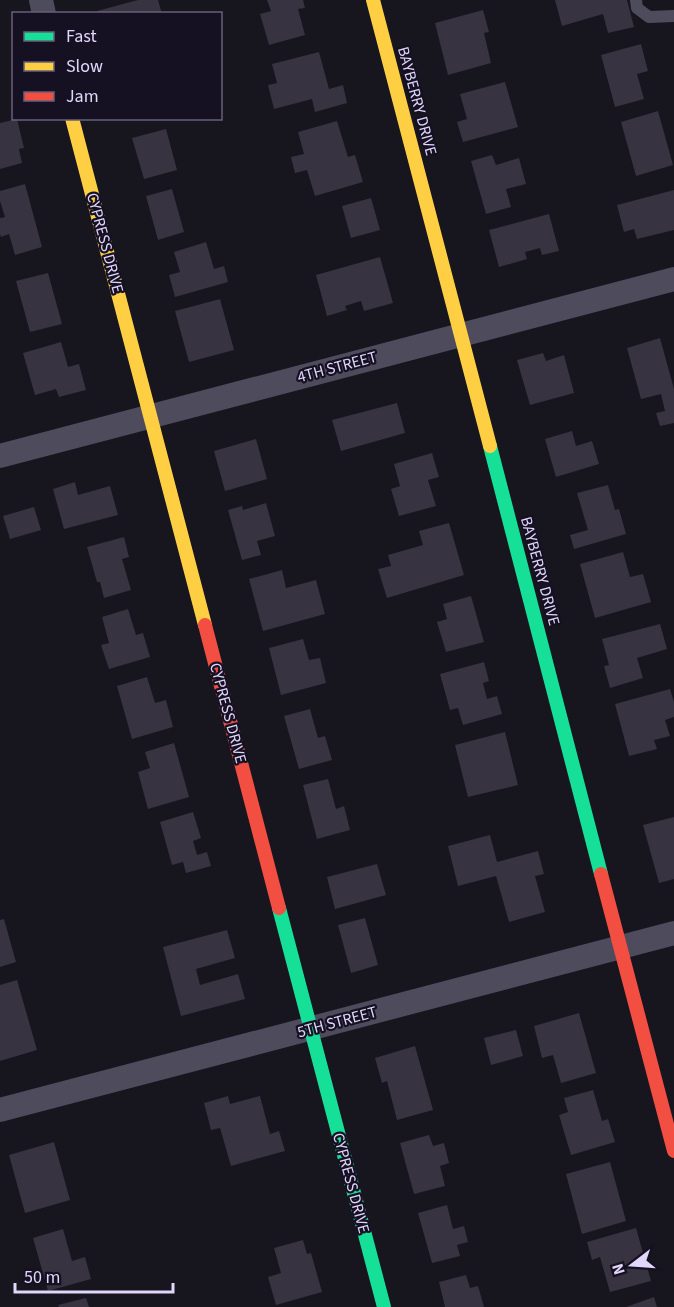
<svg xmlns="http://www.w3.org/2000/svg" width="674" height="1307" font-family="'Source Sans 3',sans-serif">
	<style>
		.building { fill: #373340 }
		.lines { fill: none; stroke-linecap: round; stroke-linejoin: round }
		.lane { stroke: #4e4b5d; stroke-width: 12 }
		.street { stroke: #4e4b5d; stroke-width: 24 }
		.fast { stroke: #16e098; stroke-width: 14 }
		.slow { stroke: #ffcf43; stroke-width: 14 }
		.jam { stroke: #f24e42; stroke-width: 14 }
		.labels { text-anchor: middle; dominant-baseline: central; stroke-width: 4.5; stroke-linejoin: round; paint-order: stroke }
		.street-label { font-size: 16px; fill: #e0d7fa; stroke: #161122 }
	</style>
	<rect width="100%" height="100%" fill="#17151e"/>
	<g class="building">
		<path d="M138,0H158L162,14H97V11Z"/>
		<path d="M267,0H303L305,8L298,9L305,35L269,45L260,14L271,11Z"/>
		<path d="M555,0H627L634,27L608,33L603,14L562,26Z"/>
		<path d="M483,10L489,32L484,33L491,63L448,75L435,23Z"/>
		<path d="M641,44L648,71L637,74L644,99L615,107L601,55Z"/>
		<path d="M319,52L329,89L343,85L347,103L315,112L312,99L274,109L268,85L277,83L272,64Z"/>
		<path d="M505,82L518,127L463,142L457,122L467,119L460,94Z"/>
		<path d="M658,111L673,165L636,176L621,122Z"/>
		<path d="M17,119L24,148L19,149L22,163L0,169V123Z"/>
		<path d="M337,121L348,157L355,155L363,182L315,196L307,170L295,173L291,157L304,154L298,132Z"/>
		<path d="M166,129L177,170L144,179L132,138Z"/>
		<path d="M492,155L496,165L519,158L526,184L506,189L511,207L486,214L471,161Z"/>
		<path d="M25,184L42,247L15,255L9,234L1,237L0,234V218L5,217L0,201V191Z"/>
		<path d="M172,189L184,232L158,240L146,196Z"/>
		<path d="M674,190V230L637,239L634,229L624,232L617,205Z"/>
		<path d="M371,198L380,230L351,238L342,206Z"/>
		<path d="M549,214L559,251L542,255L540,248L525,252L527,259L499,267L489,230Z"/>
		<path d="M206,242L214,269L224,266L228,282L175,297L169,275L180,272L174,252Z"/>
		<path d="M380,257L393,303L364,311L361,301L345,306L347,310L327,316L316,275Z"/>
		<path d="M48,273L62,324L30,332L16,281Z"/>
		<path d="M220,299L234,350L189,362L175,311Z"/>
		<path d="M660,338L674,389V423L660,426L656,413L665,411L661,394L641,399L627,348Z"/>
		<path d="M61,342L68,367L79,364L86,390L59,397L56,389L35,395L23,353Z"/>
		<path d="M543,353L546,361L564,355L574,393L530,405L517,360Z"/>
		<path d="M397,403L405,433L341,451L332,420Z"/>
		<path d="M572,431L576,446L592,441L599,464L556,477L545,439Z"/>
		<path d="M256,439L267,479L225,491L214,451Z"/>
		<path d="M432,453L439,477L428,480L436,506L399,516L391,489L400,486L394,464Z"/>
		<path d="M75,482L78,495L110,486L118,515L64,529L53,489Z"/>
		<path d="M608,485L615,510L619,509L626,534L574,549L570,535L588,530L577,493Z"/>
		<path d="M266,503L275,536L257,541L261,555L242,560L228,510L242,506L243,510Z"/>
		<path d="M34,507L41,530L10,539L3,516Z"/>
		<path d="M449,523L464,575L387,598L378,569L391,566L388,555L423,545L419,531Z"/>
		<path d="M124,537L129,557L122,559L131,590L104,598L100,582H97L87,547Z"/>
		<path d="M623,552L630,577L643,574L651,602L595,618L580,564Z"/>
		<path d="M282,570L286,588L316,580L325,614L263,631L249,579Z"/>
		<path d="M471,596L484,642L446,652L437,622L447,619L443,604Z"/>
		<path d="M128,609L136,635L143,633L150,657L109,669L101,645L109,643L102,617Z"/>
		<path d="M660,624L667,649L637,658L643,678L610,688L604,666L609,665L602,639Z"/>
		<path d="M303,639L309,660L320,658L326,683L281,695L269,648Z"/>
		<path d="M484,662L489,681L483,683L487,699L497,696L502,714L463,725L458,708L450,710L440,674Z"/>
		<path d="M147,677L155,703L166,700L173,727L132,739L117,686Z"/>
		<path d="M670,689L674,702V717L665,720L670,736L654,740L657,749L629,756L615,704Z"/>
		<path d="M310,709L318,738L325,736L332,760L299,769L284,716Z"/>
		<path d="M505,732L518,785L468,797L455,745Z"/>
		<path d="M174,743L189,797L148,809L138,772L150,768L145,752Z"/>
		<path d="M328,779L336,809L344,806L350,830L317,839L303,785Z"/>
		<path d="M193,812L201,838L193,841L197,855L207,852L211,866L186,873L183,862L172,865L160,822Z"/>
		<path d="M674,817V879L659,883L643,825Z"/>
		<path d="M490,835L497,862L538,851L544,874L535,876L545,912L509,922L496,876L458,886L448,846Z"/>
		<path d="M377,864L386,895L335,909L327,877Z"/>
		<path d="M365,918L378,965L351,973L338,925Z"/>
		<path d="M4,919L16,962L0,967V920Z"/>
		<path d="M227,930L235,958L196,969L200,985L238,974L245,999L181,1016L163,947Z"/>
		<path d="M17,980L37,1050L0,1061V985Z"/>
		<path d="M579,1013L596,1073L561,1083L553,1055L542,1058L534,1026Z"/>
		<path d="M516,1030L523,1056L491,1065L484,1038Z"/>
		<path d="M415,1046L433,1110L397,1120L387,1081L382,1083L375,1058Z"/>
		<path d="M593,1090L602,1121L608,1119L615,1142L571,1155L559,1115L568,1112L564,1098Z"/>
		<path d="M228,1096L230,1104L260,1096L270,1134L279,1131L285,1151L231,1166L220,1128L211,1130L204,1103Z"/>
		<path d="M429,1135L433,1146L444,1143L449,1163L440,1166L445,1186L414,1194L400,1143Z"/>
		<path d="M54,1142L70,1200L25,1213L9,1155Z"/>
		<path d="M610,1162L626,1221L582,1234L566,1174Z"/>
		<path d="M447,1205L453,1229L464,1226L468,1242L457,1245L460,1256L432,1263L418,1213Z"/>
		<path d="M636,1228L651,1281L610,1292L600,1257L592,1260L587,1242Z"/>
		<path d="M63,1229L72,1261L85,1257L91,1279L48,1291L33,1238Z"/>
		<path d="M303,1240L307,1254L311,1253L322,1292L276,1305L268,1277L281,1273L274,1248Z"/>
		<path d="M466,1275L470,1288L478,1286L484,1307H445L439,1282Z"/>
		<path d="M654,1297L657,1307H626Z"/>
		<path d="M86,1298L89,1307H59L58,1305Z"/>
	</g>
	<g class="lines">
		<path class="lane" d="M636,0L637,8L649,17L674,16"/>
		<g class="street">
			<path d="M41,0L44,14"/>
			<path d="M0,456L674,279"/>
			<path d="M0,1110L674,933"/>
		</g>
		<g class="fast">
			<path d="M490,446L601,874"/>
			<path d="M279,908L384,1307"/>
		</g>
		<g class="slow">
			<path d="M373,0L490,446"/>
			<path d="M72,118L205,625"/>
		</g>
		<g class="jam">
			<path d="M205,625L279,908"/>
			<path d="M601,874L674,1151"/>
		</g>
	</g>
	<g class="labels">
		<g class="street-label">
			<text transform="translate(417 101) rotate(75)">BAYBERRY DRIVE</text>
			<text transform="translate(105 243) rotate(75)">CYPRESS DRIVE</text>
			<text transform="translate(337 367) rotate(-15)">4TH STREET</text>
			<text transform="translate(540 571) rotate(75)">BAYBERRY DRIVE</text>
			<text transform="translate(228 713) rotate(75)">CYPRESS DRIVE</text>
			<text transform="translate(337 1022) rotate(-15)">5TH STREET</text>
			<text transform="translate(351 1183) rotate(75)">CYPRESS DRIVE</text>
		</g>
	</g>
	<rect x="12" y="12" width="210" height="108" fill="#161122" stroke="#676078" stroke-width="1.5"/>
	<rect x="24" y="32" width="30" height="9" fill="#16e098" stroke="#676078" stroke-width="1.5"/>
	<text x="66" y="42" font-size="18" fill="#e0d7fa">Fast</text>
	<rect x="24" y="62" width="30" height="9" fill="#ffcf43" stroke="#676078" stroke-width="1.5"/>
	<text x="66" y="72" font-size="18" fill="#e0d7fa">Slow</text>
	<rect x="24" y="92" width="30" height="9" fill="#f24e42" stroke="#676078" stroke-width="1.5"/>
	<text x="66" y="102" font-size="18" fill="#e0d7fa">Jam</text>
	<g transform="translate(632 1265) rotate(253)" stroke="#161122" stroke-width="4.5" paint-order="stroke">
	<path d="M0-4.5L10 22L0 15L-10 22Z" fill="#e0d7fa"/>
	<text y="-9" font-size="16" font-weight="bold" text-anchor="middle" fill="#e0d7fa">N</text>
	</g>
	<path d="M15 1283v9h158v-9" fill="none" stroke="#e0d7fa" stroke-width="3"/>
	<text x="24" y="1283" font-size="18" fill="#e0d7fa" stroke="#161122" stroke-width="4.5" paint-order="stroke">50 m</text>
</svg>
